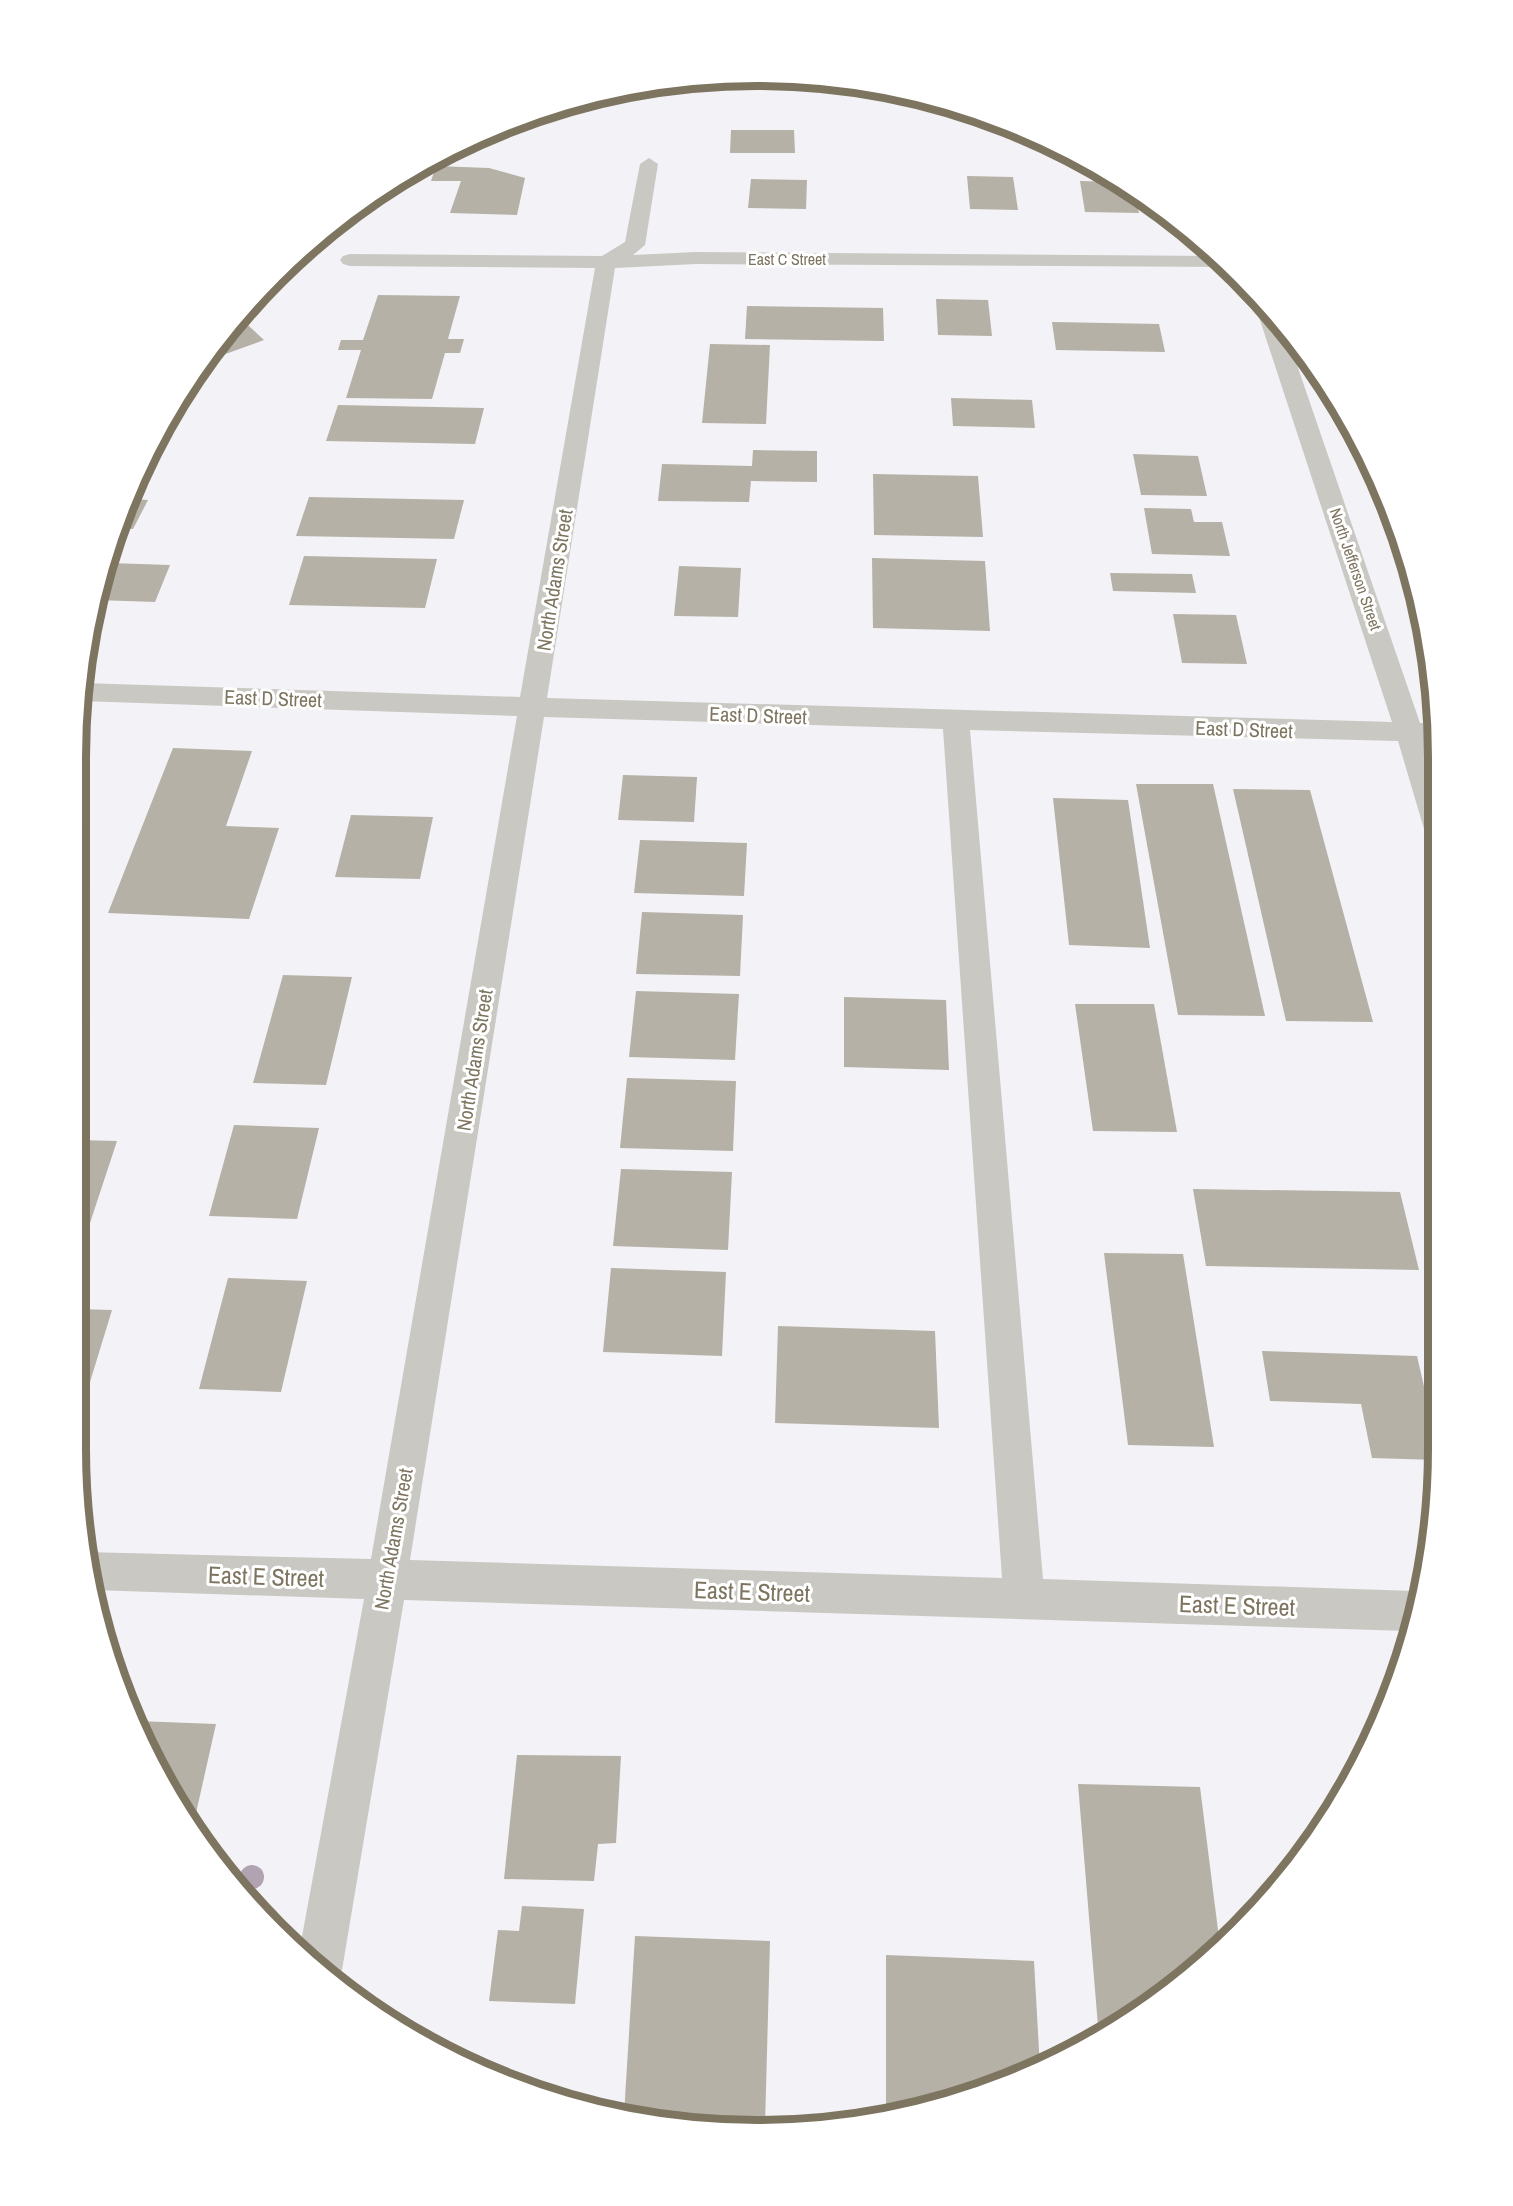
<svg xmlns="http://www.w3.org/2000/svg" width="1513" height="2206" font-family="'Archivo Narrow',sans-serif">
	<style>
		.building { fill: #b6b1a7 }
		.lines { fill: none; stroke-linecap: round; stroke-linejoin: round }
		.minor { fill: #cac8c3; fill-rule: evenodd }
		.tree { fill: #b1a3b2 }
		.labels { text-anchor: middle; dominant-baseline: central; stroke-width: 6; stroke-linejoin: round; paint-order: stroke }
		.far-street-label { font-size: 16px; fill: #7e7560; stroke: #fff }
		.street-label { font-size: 20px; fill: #7e7560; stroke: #fff }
		.near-street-label { font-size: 24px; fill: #7e7560; stroke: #fff }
		.rim { fill: none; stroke: #7e7560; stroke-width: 8 }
	</style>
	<rect width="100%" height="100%" fill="#f3f2f6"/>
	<g class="building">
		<path d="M731,130H794L795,153H730Z"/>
		<path d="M436,166L489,168L525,178L517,215L450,213L461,181H431Z"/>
		<path d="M967,176L1013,177L1018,210L970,209Z"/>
		<path d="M751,179L807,180L806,209L748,208Z"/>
		<path d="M1080,181L1120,182L1133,189L1139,213L1085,212Z"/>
		<path d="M378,295L460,296L448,339H464L460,353H445L432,399L346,398L361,350H338L341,340H363Z"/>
		<path d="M936,299L988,300L992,336L938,335Z"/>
		<path d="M747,306L883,308L884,341L745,339Z"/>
		<path d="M238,316L264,340L209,360L206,357L216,342Z"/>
		<path d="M1052,322L1159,324L1165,352L1056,350Z"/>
		<path d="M710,344L770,345L766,424L702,423Z"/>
		<path d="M951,398L1032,400L1035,428L953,426Z"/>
		<path d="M338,405L484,408L475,444L326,441Z"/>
		<path d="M753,450L817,451V482L751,481L749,502L658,501L662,464L752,466Z"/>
		<path d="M1133,454L1198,456L1207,496L1141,495Z"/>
		<path d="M873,474L978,476L983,537L874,535Z"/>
		<path d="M309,497L464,500L454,539L296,536Z"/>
		<path d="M131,499L148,500L133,529L120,528Z"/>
		<path d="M1144,508L1191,509L1194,522H1222L1230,556L1152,554Z"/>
		<path d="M304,556L437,559L425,608L289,605Z"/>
		<path d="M872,558L985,561L990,631L873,628Z"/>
		<path d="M109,563L170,565L155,602L96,600Z"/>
		<path d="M679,566L741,568L738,617L674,616Z"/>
		<path d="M1110,573L1192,574L1196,593L1113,591Z"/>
		<path d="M1173,614L1236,615L1247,664L1182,663Z"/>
		<path d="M173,748L252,751L226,826L279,828L249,919L108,913Z"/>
		<path d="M623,775L697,777L694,822L618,820Z"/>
		<path d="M1136,784H1213L1265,1016L1178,1015Z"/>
		<path d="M1233,789L1310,790L1373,1022L1286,1021Z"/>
		<path d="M1053,798L1128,800L1150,948L1069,945Z"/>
		<path d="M351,815L433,817L420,879L335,877Z"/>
		<path d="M640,840L747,843L744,896L634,893Z"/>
		<path d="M642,912L743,915L740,976L636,974Z"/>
		<path d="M283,975L352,977L326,1085L253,1083Z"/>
		<path d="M636,991L739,994L735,1060L629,1057Z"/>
		<path d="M844,997L946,1000L949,1070L844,1067Z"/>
		<path d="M1075,1004H1154L1177,1132L1093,1131Z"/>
		<path d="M627,1078L736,1081L733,1151L620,1148Z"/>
		<path d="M234,1125L319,1128L297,1219L209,1216Z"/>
		<path d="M78,1140L117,1141L89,1226H79Z"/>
		<path d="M621,1169L732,1172L728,1250L613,1246Z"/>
		<path d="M1193,1189L1400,1192L1419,1270L1206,1266Z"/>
		<path d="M1104,1253L1183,1254L1214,1447L1128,1445Z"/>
		<path d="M611,1268L726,1272L722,1356L603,1352Z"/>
		<path d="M228,1278L307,1281L281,1392L199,1389Z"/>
		<path d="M79,1309L112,1310L86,1395H80Z"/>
		<path d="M778,1326L935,1331L939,1428L775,1423Z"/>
		<path d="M1262,1351L1417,1356L1438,1447L1437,1460L1372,1458L1361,1404L1270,1401Z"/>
		<path d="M137,1721L216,1724L192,1831L190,1828Z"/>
		<path d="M517,1755L621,1756L616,1843L598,1844L594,1881L504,1879Z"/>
		<path d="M1078,1784L1200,1787L1220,1946L1099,2038Z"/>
		<path d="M522,1906L584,1909L575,2004L489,2001L498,1930L519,1931Z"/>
		<path d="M635,1936L770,1941L765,2126L712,2130L624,2115Z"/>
		<path d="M886,1955L1034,1961L1040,2068L1017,2079L886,2118Z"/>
	</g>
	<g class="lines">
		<path class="minor" d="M649,158L658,164L645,245L633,255L696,252L1216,256L1229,267L696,264L615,268L547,698L1392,722L1257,311L1261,307L1264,306L1286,333L1420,723H1435L1437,742H1426L1438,782V839L1428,836L1424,829L1398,741L970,730L1043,1579L1415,1591L1421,1593L1408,1631L404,1600L342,1970L336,1985L299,1953L364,1599L93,1590L84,1552L371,1559L517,716L81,701L82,683L520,697L595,268L350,266L343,264L340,260L343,256L350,254L602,256L625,242L640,164ZM544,717L943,729L1002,1578L410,1560Z"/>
	</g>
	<circle class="tree" cx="252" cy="1877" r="12"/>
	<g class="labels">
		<g class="far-street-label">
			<text x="787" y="259">East C Street</text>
			<text transform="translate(1356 569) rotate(71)">North Jefferson Street</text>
		</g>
		<g class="street-label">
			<text transform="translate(554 580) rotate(-81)">North Adams Street</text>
			<text transform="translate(273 698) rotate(2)">East D Street</text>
			<text transform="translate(758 715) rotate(2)">East D Street</text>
			<text transform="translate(1244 729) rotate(2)">East D Street</text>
			<text transform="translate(474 1060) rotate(-81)">North Adams Street</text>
			<text transform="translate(393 1539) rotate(-80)">North Adams Street</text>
		</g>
		<g class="near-street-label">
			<text transform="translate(266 1576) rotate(2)">East E Street</text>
			<text transform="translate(752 1591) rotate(2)">East E Street</text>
			<text transform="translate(1237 1605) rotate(2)">East E Street</text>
		</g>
	</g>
	<path d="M0 0H1513V2206H0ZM757 86H757A671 671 0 0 1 1428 757V1449A671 671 0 0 1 757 2120H757A671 671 0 0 1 86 1449V757A671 671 0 0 1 757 86Z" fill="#fff" fill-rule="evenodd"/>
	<path class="rim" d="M757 86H757A671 671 0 0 1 1428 757V1449A671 671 0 0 1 757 2120H757A671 671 0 0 1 86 1449V757A671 671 0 0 1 757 86Z"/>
</svg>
